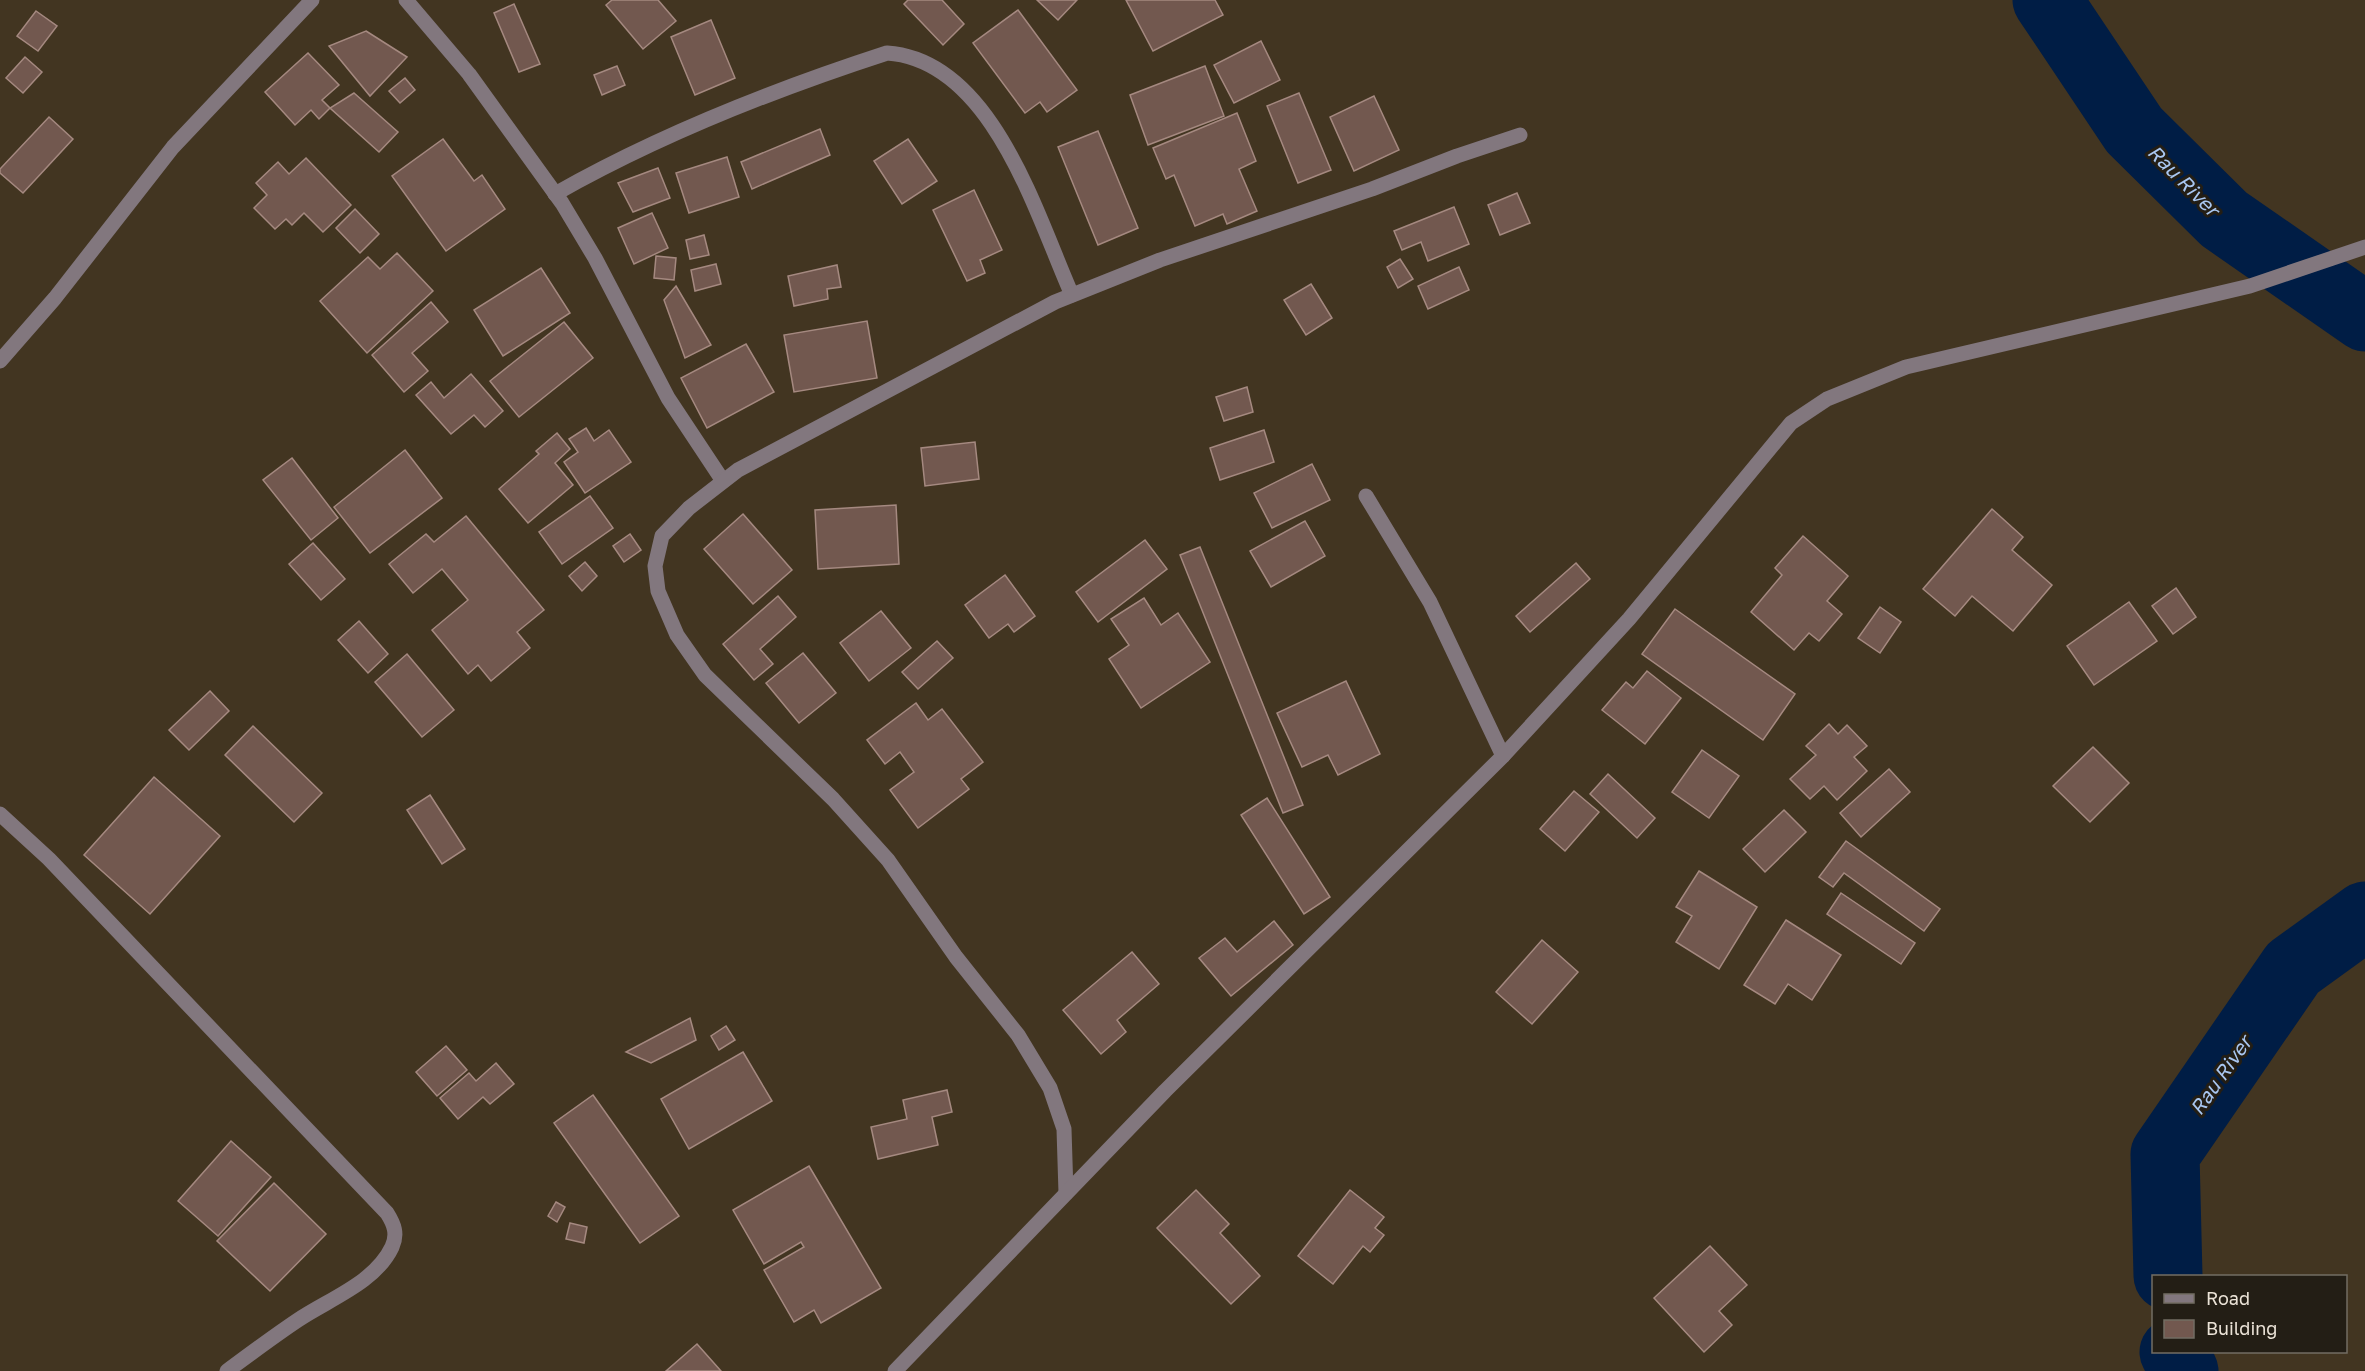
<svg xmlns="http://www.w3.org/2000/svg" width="2365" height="1371" font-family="'Golos Text',sans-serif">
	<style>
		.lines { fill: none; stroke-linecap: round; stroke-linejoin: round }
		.river { stroke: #001d45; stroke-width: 69 }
		.building { fill: #72584f; stroke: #a58980; stroke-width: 1.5 }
		.minor { stroke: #82777e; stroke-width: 15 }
		.labels { text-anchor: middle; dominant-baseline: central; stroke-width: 6; stroke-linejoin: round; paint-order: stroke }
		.water-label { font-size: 20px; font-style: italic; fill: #a9c7f1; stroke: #231e15 }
	</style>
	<rect width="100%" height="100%" fill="#423521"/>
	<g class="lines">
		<g class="river">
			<path d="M2047,0L2134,130L2224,219L2365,317"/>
			<path d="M2168,1276L2165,1154L2293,968L2365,916"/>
			<path d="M2174,1352L2184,1371"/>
		</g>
	</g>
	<g class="building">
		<path d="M612,0H658L676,21L643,49L606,5Z"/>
		<path d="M908,0H942L964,24L943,45L904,4Z"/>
		<path d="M1037,0H1077L1058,20Z"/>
		<path d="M1126,0H1215L1223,15L1153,51Z"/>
		<path d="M514,4L540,64L519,72L494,13Z"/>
		<path d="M1018,10L1077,90L1047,112L1040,102L1025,113L973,43Z"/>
		<path d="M36,11L57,26L38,51L17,36Z"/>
		<path d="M711,20L735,78L695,95L671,37Z"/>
		<path d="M366,31L407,57L370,96L329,46Z"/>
		<path d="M1261,41L1280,80L1234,103L1214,65Z"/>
		<path d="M308,53L339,85L322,100L330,108L319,119L311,110L295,125L265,92Z"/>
		<path d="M25,57L42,72L23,93L6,78Z"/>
		<path d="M617,66L625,85L602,95L594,75Z"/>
		<path d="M1205,66L1224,116L1148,145L1130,95Z"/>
		<path d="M405,78L415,90L400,103L389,91Z"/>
		<path d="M354,93L398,132L379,152L330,108Z"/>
		<path d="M1299,93L1331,170L1298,183L1267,106Z"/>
		<path d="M1374,96L1399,150L1354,171L1330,117Z"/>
		<path d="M1237,113L1256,161L1239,169L1257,211L1227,224L1223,214L1195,226L1174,175L1166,179L1153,148Z"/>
		<path d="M49,117L73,139L23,193L0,173V169Z"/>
		<path d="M820,129L830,155L752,189L741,162Z"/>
		<path d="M1098,131L1138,228L1098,245L1058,147Z"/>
		<path d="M443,139L474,181L482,175L505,209L446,251L392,176Z"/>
		<path d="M908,139L937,181L902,204L874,161Z"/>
		<path d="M727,157L739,197L689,213L676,173Z"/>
		<path d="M306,158L351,205L323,232L304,213L292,225L286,219L275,229L254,208L267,195L256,183L278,162L289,174Z"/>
		<path d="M658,168L670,198L633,212L618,183Z"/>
		<path d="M974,190L1002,250L980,260L985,273L967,281L933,210Z"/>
		<path d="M1517,193L1530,223L1500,235L1488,205Z"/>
		<path d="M1454,207L1469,244L1428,261L1421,242L1402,250L1394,231Z"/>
		<path d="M355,209L379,234L360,253L336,228Z"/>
		<path d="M652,213L668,248L634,264L618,228Z"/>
		<path d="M704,235L709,255L690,259L686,240Z"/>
		<path d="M397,253L433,291L367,353L320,301L368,257L380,269Z"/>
		<path d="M656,256L676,258L674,280L654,278Z"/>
		<path d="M1400,259L1413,279L1398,288L1387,267Z"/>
		<path d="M716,264L721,284L695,291L691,270Z"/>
		<path d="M837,265L841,287L827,289L828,299L794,306L788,276Z"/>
		<path d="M1459,267L1469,290L1428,309L1418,286Z"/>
		<path d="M541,268L570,313L503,356L474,310Z"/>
		<path d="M1311,284L1332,318L1306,335L1284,300Z"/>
		<path d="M676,286L711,345L685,358L664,300Z"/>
		<path d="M431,302L448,322L412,353L428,371L404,392L372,355Z"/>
		<path d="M867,321L877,378L794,392L784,335Z"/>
		<path d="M564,322L593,358L519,417L490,381Z"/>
		<path d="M746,344L774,392L707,428L681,378Z"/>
		<path d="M471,374L503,411L485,427L474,415L451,434L416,395L431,382L444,398Z"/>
		<path d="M1247,387L1253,412L1224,421L1216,397Z"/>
		<path d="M586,428L594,441L609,430L631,462L585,493L564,462L578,452L569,439Z"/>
		<path d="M1264,430L1274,462L1220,480L1210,448Z"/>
		<path d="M557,433L570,449L555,463L573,485L528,523L499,489L539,454L536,451Z"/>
		<path d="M975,442L979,479L925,486L921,448Z"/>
		<path d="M405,450L442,498L370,553L334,507Z"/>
		<path d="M292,458L338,518L311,540L263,480Z"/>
		<path d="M1312,464L1330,500L1272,528L1254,493Z"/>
		<path d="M590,496L613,528L562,564L539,532Z"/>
		<path d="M896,505L899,564L818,569L815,510Z"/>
		<path d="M1992,509L2023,537L2012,550L2052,585L2013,631L1972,596L1955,616L1923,589Z"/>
		<path d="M743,514L792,570L753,604L704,549Z"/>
		<path d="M466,516L544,610L517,632L530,648L491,681L478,665L468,674L432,630L468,600L442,569L413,593L389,564L426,534L434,542Z"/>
		<path d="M1305,521L1325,556L1271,587L1250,551Z"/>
		<path d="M630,534L641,550L624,562L613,546Z"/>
		<path d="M1803,536L1848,576L1827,601L1842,614L1819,641L1809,633L1794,650L1751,612L1782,575L1775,568Z"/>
		<path d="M1145,540L1167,569L1098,622L1076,592Z"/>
		<path d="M313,543L345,579L321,600L289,564Z"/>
		<path d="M1200,547L1303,805L1283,813L1180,555Z"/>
		<path d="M585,562L597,576L582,591L569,576Z"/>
		<path d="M1576,563L1590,579L1530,632L1516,616Z"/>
		<path d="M1005,575L1035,616L1014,632L1008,624L989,638L965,605Z"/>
		<path d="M2176,588L2196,617L2173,634L2152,606Z"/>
		<path d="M778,596L796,617L760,649L773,664L754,680L723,644Z"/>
		<path d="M1144,598L1161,625L1178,613L1210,662L1141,708L1109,659L1129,645L1111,619Z"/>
		<path d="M2129,602L2157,641L2094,685L2067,646Z"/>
		<path d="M1880,607L1901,622L1880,653L1858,638Z"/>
		<path d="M1675,609L1795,694L1763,740L1642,654Z"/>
		<path d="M881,611L911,648L869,681L840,643Z"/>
		<path d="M359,621L388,654L368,673L338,640Z"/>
		<path d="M937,641L953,658L918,689L902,672Z"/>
		<path d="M803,653L836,693L799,723L766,683Z"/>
		<path d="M407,654L454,710L422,737L375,682Z"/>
		<path d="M1647,671L1681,698L1645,744L1602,710L1626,682L1633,688Z"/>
		<path d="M1346,681L1380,754L1338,775L1328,755L1302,767L1277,713Z"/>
		<path d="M210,691L229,711L189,750L169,730Z"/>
		<path d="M916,703L928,720L942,709L983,762L961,779L969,789L918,828L890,790L914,772L900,752L885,764L867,740Z"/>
		<path d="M1829,724L1838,734L1847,725L1867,746L1854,757L1867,771L1837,800L1824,786L1810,799L1790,779L1816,755L1806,746Z"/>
		<path d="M253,726L322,793L294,822L225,755Z"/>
		<path d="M2093,747L2129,783L2090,822L2053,786Z"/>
		<path d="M1702,750L1739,776L1709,818L1672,792Z"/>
		<path d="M1889,769L1910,792L1861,837L1840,813Z"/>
		<path d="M1608,774L1655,818L1637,838L1590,794Z"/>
		<path d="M154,777L220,836L150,914L84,855Z"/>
		<path d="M1574,791L1599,812L1565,851L1540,829Z"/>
		<path d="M430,795L465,849L442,864L407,810Z"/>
		<path d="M1267,798L1330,897L1304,914L1241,815Z"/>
		<path d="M1784,810L1806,832L1765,872L1743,849Z"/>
		<path d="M1846,841L1940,909L1924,931L1844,873L1833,887L1819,877Z"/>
		<path d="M1699,871L1757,907L1719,969L1676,942L1692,916L1676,907Z"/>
		<path d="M1841,893L1915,943L1901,964L1827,914Z"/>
		<path d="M1786,920L1841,955L1812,1000L1788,984L1775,1004L1744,985Z"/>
		<path d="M1274,921L1293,945L1231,996L1199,958L1225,938L1237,952Z"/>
		<path d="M1542,940L1578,972L1532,1024L1496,992Z"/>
		<path d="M1132,952L1159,984L1117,1020L1126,1032L1101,1054L1063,1010Z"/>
		<path d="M690,1018L696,1040L651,1063L626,1052Z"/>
		<path d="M726,1026L735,1040L719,1050L711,1036Z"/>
		<path d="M446,1046L467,1070L437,1096L416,1072Z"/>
		<path d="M743,1052L772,1101L689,1149L661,1099Z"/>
		<path d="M496,1063L514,1084L490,1104L483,1097L458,1119L440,1098L469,1073L476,1081Z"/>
		<path d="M947,1090L952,1112L932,1117L938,1145L878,1159L871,1127L907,1119L903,1100Z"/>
		<path d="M593,1095L679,1216L640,1243L554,1123Z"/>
		<path d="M231,1141L271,1177L218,1236L178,1201Z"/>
		<path d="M809,1166L881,1288L821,1323L814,1310L794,1322L764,1270L804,1247L801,1242L764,1264L733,1210Z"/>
		<path d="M274,1183L326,1234L270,1291L217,1241Z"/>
		<path d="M1196,1190L1229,1224L1220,1233L1260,1276L1231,1304L1157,1228Z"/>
		<path d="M1350,1190L1384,1217L1375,1228L1384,1235L1370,1252L1363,1246L1333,1284L1298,1256Z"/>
		<path d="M556,1202L565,1207L557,1222L548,1216Z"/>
		<path d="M570,1223L587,1227L584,1243L566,1239Z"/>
		<path d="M1710,1246L1747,1285L1719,1311L1732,1325L1704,1352L1654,1298Z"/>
		<path d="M697,1344L721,1371H666Z"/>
	</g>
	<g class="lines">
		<g class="minor">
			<path d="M406,0L469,74L562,203L595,258L668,398L723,481"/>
			<path d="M555,194C659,135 773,90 887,53C992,60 1036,214 1072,295"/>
			<path d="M0,361L55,298L173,147L312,0"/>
			<path d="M1366,496L1430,602L1503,756"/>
			<path d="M0,814L49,859L387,1213C394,1224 398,1234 392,1247C375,1283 329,1299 298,1320C274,1336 250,1354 227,1371"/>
			<path d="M1066,1193L1064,1129L1050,1088L1018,1035L956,957L888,860L833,799L705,675L677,635L658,591L655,566L662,536L689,508L738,470L1055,302L1160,260L1372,189L1457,156L1520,135"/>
			<path d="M895,1371L1165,1091L1503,756L1629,619L1791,423L1827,399L1906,367L2250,286L2365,247"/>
		</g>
	</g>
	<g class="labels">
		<g class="water-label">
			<text transform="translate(2184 180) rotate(45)">Rau River</text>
			<text transform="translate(2220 1075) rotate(-55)">Rau River</text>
		</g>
	</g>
	<rect x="2152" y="1275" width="195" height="78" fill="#231e15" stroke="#736d63" stroke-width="1.5"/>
	<rect x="2164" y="1294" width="30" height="9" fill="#82777e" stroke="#736d63" stroke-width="1.5"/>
	<text x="2206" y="1305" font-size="18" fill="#ebe3d7">Road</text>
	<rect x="2164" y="1320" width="30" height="18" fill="#72584f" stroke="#736d63" stroke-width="1.5"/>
	<text x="2206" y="1335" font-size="18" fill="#ebe3d7">Building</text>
</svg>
